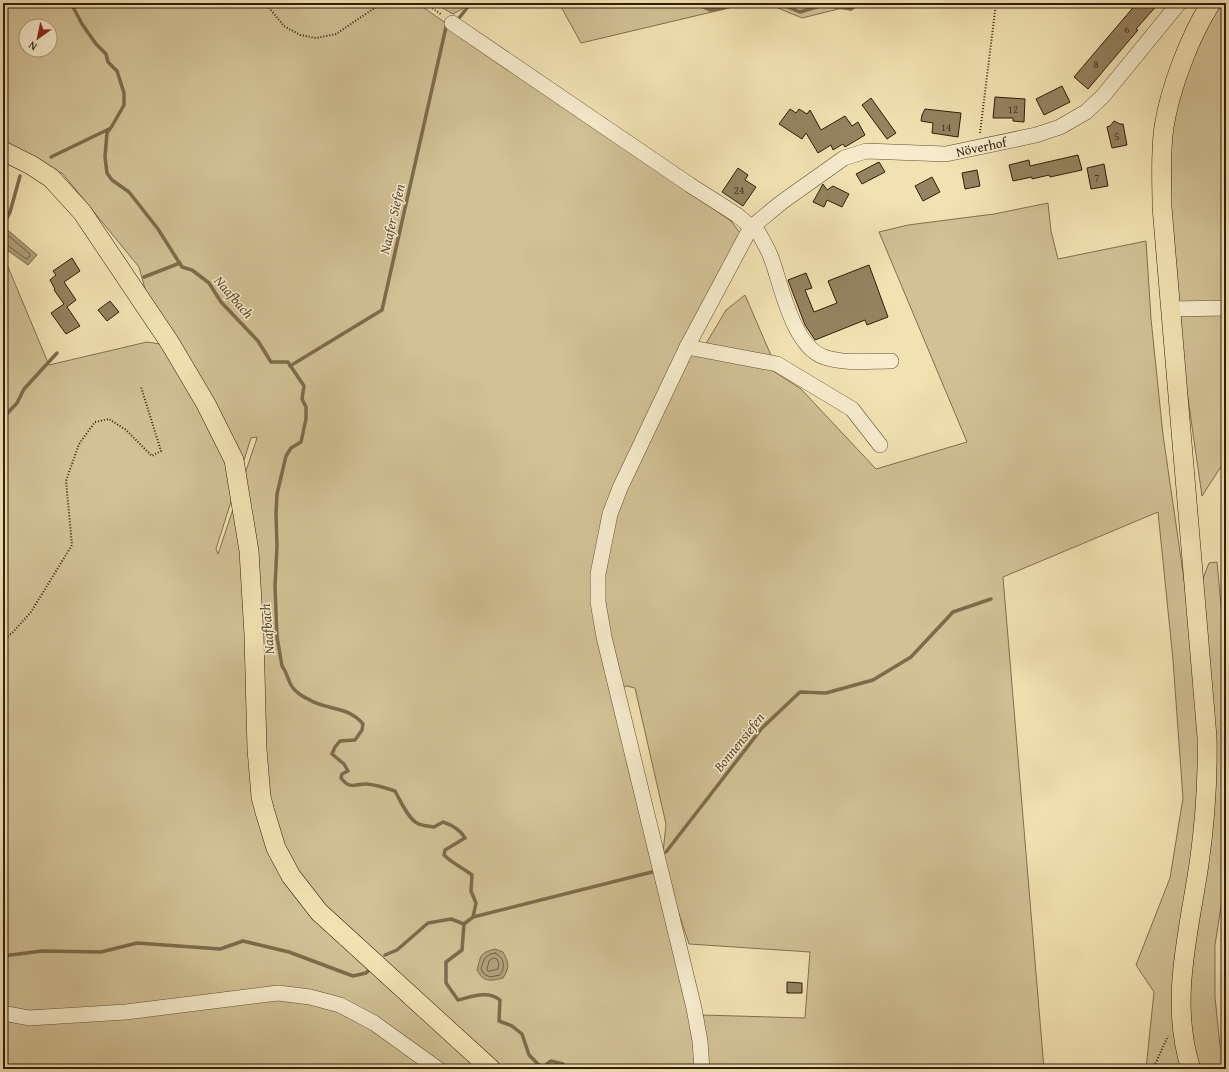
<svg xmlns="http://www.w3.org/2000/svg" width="1229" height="1072" font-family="'Gentium Book Plus',serif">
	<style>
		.green { fill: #d1c195; stroke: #816f50; fill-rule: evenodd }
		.water { fill: #b09f79; stroke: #7d6b4d }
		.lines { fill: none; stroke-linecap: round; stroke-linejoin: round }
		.shore { stroke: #705e42; stroke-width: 1 }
		.stream { stroke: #7d6b4d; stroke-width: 3.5 }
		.building { fill: #958361; stroke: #311d0a }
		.minor-casing { stroke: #614e34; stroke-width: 16 }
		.major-casing { stroke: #311d0a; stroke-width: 20 }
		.path { stroke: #311d0a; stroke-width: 2; stroke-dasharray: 1 2; stroke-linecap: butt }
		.minor { stroke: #f7eccd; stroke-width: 15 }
		.major { stroke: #f2e2b2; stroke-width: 19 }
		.labels { text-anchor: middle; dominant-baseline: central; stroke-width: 3; stroke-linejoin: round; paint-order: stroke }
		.number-label { font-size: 11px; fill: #4a3620 }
		.street-label { font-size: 13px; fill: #311d0a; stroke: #f7eccd }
		.water-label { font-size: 14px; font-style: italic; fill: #5d4a31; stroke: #f7eccd }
	</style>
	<rect width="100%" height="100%" fill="#f2e2b2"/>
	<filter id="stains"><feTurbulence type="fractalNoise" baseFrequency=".005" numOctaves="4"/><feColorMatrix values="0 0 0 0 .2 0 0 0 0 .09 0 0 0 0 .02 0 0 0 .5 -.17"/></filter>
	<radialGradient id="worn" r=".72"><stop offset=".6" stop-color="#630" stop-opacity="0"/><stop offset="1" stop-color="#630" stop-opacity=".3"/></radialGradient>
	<g class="green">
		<path d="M3,3H417L672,181L731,221L740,233L617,482L593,581L687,999L698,1069H3V255L49,365L147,342L160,344L139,267L62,173L31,165L3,162ZM26,26H50V50H26ZM257,437V438L218,554L216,549L251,438Z"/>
		<path d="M434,3H473L453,14Z"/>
		<path d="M559,3H750L581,43Z"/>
		<path d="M766,3H863L802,18Z"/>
		<path d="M1220,3H1226V304L1176,302L1167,159L1175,116L1186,69Z"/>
		<path d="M1048,203L1051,231L1058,259L1146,241L1151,319L1163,435L1189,614L1209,563L1217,562L1226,658V875L1215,945V997L1220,1046L1226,1055V1069H1146L1154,992L1136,965L1170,878L1183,798L1173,660L1158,512L1003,577L1044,1069H706L702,1015L805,1018L810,952L689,944L662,862L666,824L635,688L627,686L619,688L609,645L602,573L612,520L689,349L767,367L801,389L876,469L967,442L879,232L908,225L994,214Z"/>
		<path d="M745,295L773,360L704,347L726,310Z"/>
		<path d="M1226,314V459L1202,496L1176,315Z"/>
	</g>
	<g class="water">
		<path d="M3,226L37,255L28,265L3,247Z"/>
		<path d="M495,949L503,952C509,963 510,967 503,978C490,981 484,983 477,970C481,956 479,953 495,949Z"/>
	</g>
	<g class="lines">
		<g class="shore">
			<path d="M3,231L30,254V256L26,259L7,245L3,244"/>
			<path d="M495,953C504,957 506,967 500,975L490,977L484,974L481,969C484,959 485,955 495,953Z"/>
			<path d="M494,958L497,959L499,964L498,969L490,971H488L487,969L489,961Z"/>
		</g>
		<g class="stream">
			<path d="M71,3L82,24L96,44L106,54L108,62L117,71L124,93V105L112,126L107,133L105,157L107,173L112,180L129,192L158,229L182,267L192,270L209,283L221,302L258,341L271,362H288L304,386L302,399L306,407V419L301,442L291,448L286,456L277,494L276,514L277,546L275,586L277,637L282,666C287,672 288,682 293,688C296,692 303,697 308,699C327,711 347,705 363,724L362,730L355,740L340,741L335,747L332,754L344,764L348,771L342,774L341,778C351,791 356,783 367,784C376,785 386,788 395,791C400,800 409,821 419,824C423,826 429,826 434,827L443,822C452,825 460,829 465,838L445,850L444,855C452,863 463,868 472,875L471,891L476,903L473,917L464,924L462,950L446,962V983L458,1000C471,997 488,990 500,1000L499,1021L512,1026L522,1034L529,1055L539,1065L543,1067L551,1061L563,1064V1069"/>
			<path d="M694,3L710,10L724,8L725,3"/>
			<path d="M778,3L800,12L823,5L851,9L859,3"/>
			<path d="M459,18L471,3"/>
			<path d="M51,157L109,129"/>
			<path d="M3,226L10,212L20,176"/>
			<path d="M144,277L180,263"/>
			<path d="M290,366L382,310L446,27"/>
			<path d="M3,418L17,403L24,389L57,353"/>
			<path d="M666,852L762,728L800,692L826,693L873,680L911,657L953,612L991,599"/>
			<path d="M473,917L652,872"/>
			<path d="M385,955L397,950L428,923L451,919L464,924"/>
			<path d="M3,956L42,951L101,952L137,943L220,949L243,941L289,952L353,976L366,973L369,970"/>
		</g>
	</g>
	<g class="building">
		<path d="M1137,3H1159L1136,29L1138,30L1126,44L1088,89L1074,77Z"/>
		<path d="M1062,86L1070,102L1044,115L1036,99Z"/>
		<path d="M995,97L1025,99L1024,122L1013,121V118H993Z"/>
		<path d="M871,98L896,133L887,139L862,105Z"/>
		<path d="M790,109L796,113L799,109L807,114L810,110L821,130L845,116L852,126L858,122L865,135L845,147L843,144L833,150L831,145L818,153L806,133L802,139L779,124Z"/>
		<path d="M925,109L961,113L958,137L932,133L933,123L921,121L922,115Z"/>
		<path d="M1114,121L1120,124H1123L1127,145L1112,148L1107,127L1110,126Z"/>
		<path d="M1078,155L1082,170L1050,177L1049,175L1032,179V177L1013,181L1009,165L1029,160L1030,166Z"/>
		<path d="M879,162L885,172L862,184L856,174Z"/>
		<path d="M1104,164L1108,186L1091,189L1087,168Z"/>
		<path d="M738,168L748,175L745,180L756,187L743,206L722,192Z"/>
		<path d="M977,170L980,186L965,189L962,173Z"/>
		<path d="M932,177L940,192L923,201L915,186Z"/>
		<path d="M823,184L827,190L833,186L849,194L842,207L827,200L824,207L813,202Z"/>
		<path d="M72,258L80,271L64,282L76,300L67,307L80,326L66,334L51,313L64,304L54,290L55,289L50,280L56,275L53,271Z"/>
		<path d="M869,265L888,317L867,325L865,320L815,340L805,325L788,280L806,273L812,288L805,290L814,312L837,303L828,281Z"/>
		<path d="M110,301L119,312L107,321L98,310Z"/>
		<path d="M787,982L802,983V993H787Z"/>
	</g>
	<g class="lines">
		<defs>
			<g id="minor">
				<path d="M452,23L690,185L737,215L751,227"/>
				<path d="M754,225C760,236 768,248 772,260C782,288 793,346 824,357C844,364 871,361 891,361"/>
				<path d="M1171,309L1226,308"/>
				<path d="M687,347L777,364L852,409L880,445"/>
				<path d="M3,1013L29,1018L126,1012L278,993L310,997L340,1005L374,1023L438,1069"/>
				<path id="s1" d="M702,1069L700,1041L694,1008L604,637L598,602V574L610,514L620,488L687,347L751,227L754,225L782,202L844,158L866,151L946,154L1036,135L1060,127L1086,112L1103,96L1179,3"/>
			</g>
			<g id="major">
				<path d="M3,151L31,165L51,178L82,212L170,343L206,404L234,460L249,551L254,635L257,749L261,797L265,812L276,848L291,876L319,912L491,1069"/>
				<path d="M1191,1069C1169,1002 1189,932 1199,864C1205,822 1208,780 1207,737L1162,207C1162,180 1160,153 1164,127C1170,88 1190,36 1211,3"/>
			</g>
		</defs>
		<use href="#minor" class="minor-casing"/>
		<use href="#major" class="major-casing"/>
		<g class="path">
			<path d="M265,3L284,26L300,35L316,38L336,34L382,3"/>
			<path d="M425,3L432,8"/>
			<path d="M439,3L432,8L442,15"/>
			<path d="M980,133L996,3"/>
			<path d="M3,640L13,632L31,612L72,545L66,481L79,444L95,422L109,419L126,430L152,456L161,451L141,387"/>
			<path d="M1153,1069L1168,1036"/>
		</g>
		<use href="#minor" class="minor"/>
		<use href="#major" class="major"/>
	</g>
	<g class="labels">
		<g class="number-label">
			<text x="1127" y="29">6</text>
			<text x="1096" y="64">8</text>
			<text x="1013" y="109">12</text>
			<text x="946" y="127">14</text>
			<text x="1117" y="136">5</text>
			<text x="1097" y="177">7</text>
			<text x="739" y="190">24</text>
		</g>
		<g class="street-label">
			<text stroke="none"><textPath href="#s1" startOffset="1143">Növerhof</textPath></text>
		</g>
		<g class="water-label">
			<text transform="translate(392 219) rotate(-77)">Naafer Siefen</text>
			<text transform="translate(234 297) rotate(49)">Naafbach</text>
			<text transform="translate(267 629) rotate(-95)">Naafbach</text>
			<text transform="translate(739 742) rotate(-51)">Bonnensiefen</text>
		</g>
	</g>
	<rect width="1229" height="1072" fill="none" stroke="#f2e2b2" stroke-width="16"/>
	<rect x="4" y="4" width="1221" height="1064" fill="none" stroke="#311d0a" stroke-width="2"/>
	<rect x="8" y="8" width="1213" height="1056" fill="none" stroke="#311d0a"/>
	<g transform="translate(38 38) rotate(213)"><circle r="19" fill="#f7eccd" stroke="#a8997f"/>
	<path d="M0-3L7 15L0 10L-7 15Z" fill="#8f2418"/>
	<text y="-6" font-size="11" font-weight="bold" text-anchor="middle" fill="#311d0a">N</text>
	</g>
	<rect width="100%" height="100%" filter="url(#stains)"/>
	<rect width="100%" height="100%" fill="url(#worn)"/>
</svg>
